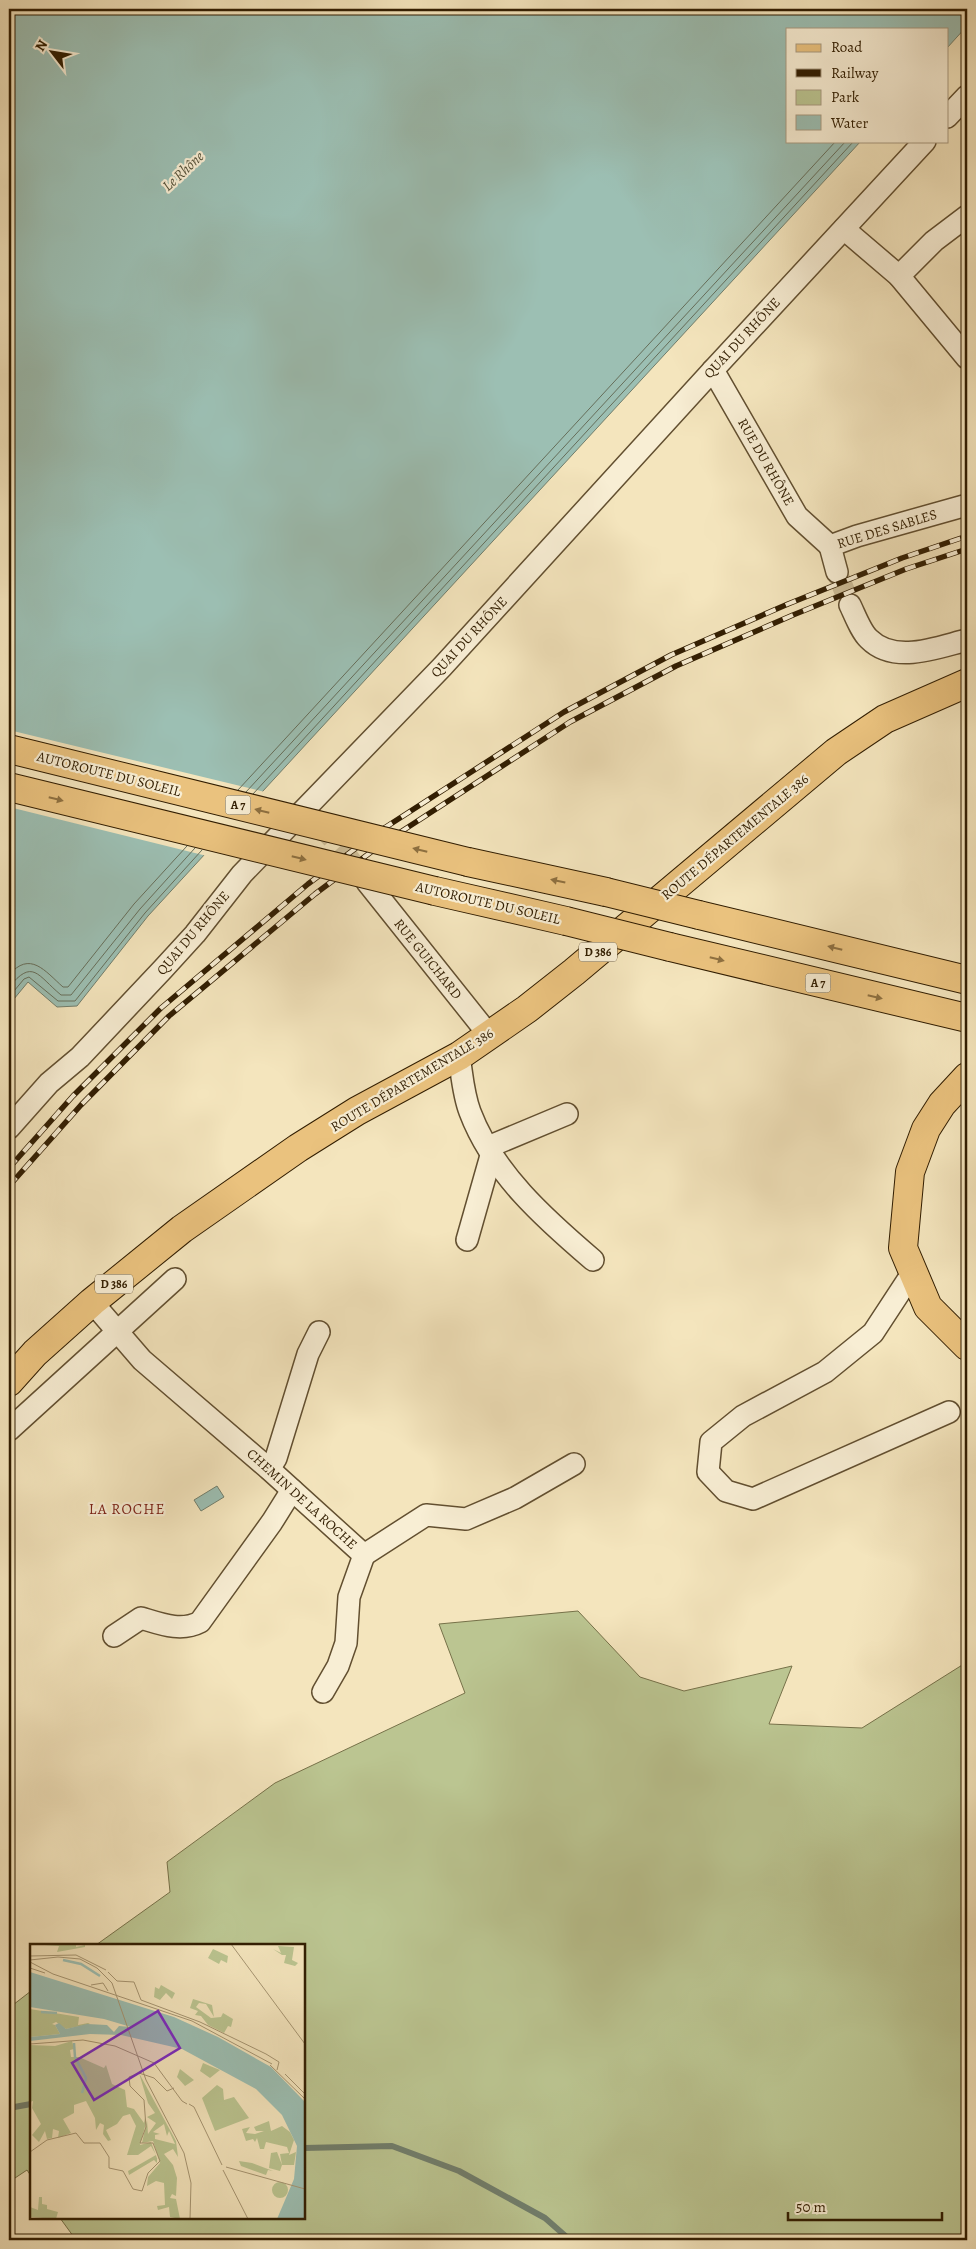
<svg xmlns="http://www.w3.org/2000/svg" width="976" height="2249" font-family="Alegreya,serif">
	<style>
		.green { fill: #bbc591; stroke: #767149 }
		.water { fill: #9cbfb3; stroke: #717e6c }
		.pier { fill: #f4e5bd }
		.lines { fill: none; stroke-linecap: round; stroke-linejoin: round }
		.shore { stroke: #666e5a; stroke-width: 1 }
		.stream { stroke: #717e6c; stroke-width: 6 }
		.minor-tunnel { stroke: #cdbd97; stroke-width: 21; stroke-dasharray: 21 11; stroke-linecap: butt }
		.minor-casing { stroke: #624f30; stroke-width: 24 }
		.major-casing { stroke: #311d01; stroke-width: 30 }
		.highway-casing { stroke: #311d01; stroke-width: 30 }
		.minor { stroke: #f8eed4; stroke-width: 21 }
		.major { stroke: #eac27e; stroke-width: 28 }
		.highway { stroke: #eac27e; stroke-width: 28 }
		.rail-casing { stroke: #311d01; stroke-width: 5.5 }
		.rail { stroke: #f8eed4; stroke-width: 4; stroke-dasharray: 11; stroke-linecap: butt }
		.highway-bridge-casing { stroke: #311d01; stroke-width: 30; stroke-linecap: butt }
		.highway-bridge { stroke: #eac27e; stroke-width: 28 }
		.oneway { fill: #8e7040 }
		.labels { text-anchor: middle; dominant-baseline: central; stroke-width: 4.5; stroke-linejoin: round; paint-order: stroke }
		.shield { fill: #f8eed4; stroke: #6d5c40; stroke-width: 1 }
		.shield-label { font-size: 12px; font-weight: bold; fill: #311d01 }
		.street-label { font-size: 14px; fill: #311d01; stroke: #f8eed4 }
		.water-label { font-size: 15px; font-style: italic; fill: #514e36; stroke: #f8eed4 }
		.neighbourhood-label { font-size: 15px; letter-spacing: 1px; fill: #7a1f14; stroke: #f8eed4 }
		.inset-river { fill: none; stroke: #9cbfb3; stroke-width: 2.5 }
		.inset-road { fill: none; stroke: #a69572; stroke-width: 1 }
		.view { fill: #7b2cbf; fill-opacity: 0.15; stroke: #7b2cbf; stroke-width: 2.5 }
		.inset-edge { fill: none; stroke: #311d01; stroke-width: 2.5 }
	</style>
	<rect width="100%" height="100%" fill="#f4e5bd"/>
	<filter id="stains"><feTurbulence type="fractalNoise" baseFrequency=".004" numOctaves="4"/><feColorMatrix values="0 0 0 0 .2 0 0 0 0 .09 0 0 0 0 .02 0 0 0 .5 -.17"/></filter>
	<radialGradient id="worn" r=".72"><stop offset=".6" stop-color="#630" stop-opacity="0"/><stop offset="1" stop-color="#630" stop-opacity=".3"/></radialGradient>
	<g class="green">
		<path d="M578,1611L640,1677L684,1691L792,1666L769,1724L862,1728L967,1662V2240H76L60,2218H304V1945H96L170,1892L167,1862L275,1783L465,1693L439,1624Z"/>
		<path d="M31,1991V2176L27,2170L9,2182V2008Z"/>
	</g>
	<g class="water">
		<path d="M9,9H967V26L947,48V29H787V141H861L148,916L77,1006L57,1007L28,982L9,1005Z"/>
		<path d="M217,1486L224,1497L201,1511L194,1500Z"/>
	</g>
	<path class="pier" d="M9,730L265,792L207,856L9,807Z"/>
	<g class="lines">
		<g class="shore">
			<path d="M238,790L836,141"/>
			<path d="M246,792L846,141"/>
			<path d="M253,794L854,141"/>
			<path d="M9,975C30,950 45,971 63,987H68L134,904L187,846"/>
			<path d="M9,987C33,958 37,975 61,995H71L140,909L195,848"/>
			<path d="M9,997L24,979L29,977L58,1001H75L145,913L202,850"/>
		</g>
		<g class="stream">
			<path d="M9,2108L31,2104"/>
			<path d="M304,2148L392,2146L459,2171L545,2218L570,2240"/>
		</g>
		<g class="minor-tunnel">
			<path d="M837,572L850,605"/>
			<path d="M318,823L342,849L364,878"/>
		</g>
		<defs>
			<g id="minor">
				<path d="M947,117L967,96"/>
				<path d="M844,229L899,276L967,358"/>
				<path d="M899,276L934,241L967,216"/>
				<path d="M713,370L797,516L830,546"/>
				<path d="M837,572L830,546L857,536L967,505"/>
				<path d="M850,605C855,615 861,632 869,639C895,665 938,647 967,640"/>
				<path d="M367,882L489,1035"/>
				<path d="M459,1056C462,1074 463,1094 470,1112C493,1173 545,1219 593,1260"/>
				<path d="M9,1128L49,1083L80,1057L163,969L195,934L242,874L442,667L713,370L925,141"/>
				<path d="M488,1147L567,1114"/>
				<path d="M467,1240L492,1152"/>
				<path d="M913,1272L873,1333L825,1372L743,1416L711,1442L708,1472L726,1491L753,1499L949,1412"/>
				<path d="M92,1302L142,1360L269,1469L364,1555L426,1515L466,1519L515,1498L574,1464"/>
				<path d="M9,1430L175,1279"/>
				<path d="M269,1469L276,1458L308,1354L319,1332"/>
				<path d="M114,1636L141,1618C161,1624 181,1632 200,1622L272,1522L292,1490"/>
				<path d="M323,1692L338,1666L346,1643L349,1597L364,1555"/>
			</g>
			<g id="major">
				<path d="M967,1077L942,1104L926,1129L910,1172L903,1248L928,1307L967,1346"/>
				<path d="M9,1382L35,1353L92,1302L182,1229L298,1148L357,1111L459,1056L527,1009L574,972L836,752L885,719L967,683"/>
			</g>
			<g id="highway">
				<path d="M468,862L606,892"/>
				<path d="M435,891L566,921"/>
				<path d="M699,915L967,980"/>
				<path d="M670,947L967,1018"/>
			</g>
		</defs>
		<use href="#minor" class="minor-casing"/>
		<use href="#major" class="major-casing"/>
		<use href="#highway" class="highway-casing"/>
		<use href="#minor" class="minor"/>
		<use href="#major" class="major"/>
		<use href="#highway" class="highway"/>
		<defs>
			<g id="rail">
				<path d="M9,1168L73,1096L161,1008L308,884L372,836L564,712L671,655L788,604L902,558L967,536"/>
				<path d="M9,1186L81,1105L169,1016L315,894L379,846L570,722L676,666L793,615L906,569L967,549"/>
			</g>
		</defs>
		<use href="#rail" class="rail-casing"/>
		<use href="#rail" class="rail"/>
		<defs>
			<g id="highway-bridge">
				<path d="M9,749L468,862"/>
				<path d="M9,787L435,891"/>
				<path d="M606,892L699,915"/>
				<path d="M566,921L670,947"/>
			</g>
		</defs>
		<use href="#highway-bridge" class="highway-bridge-casing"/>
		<use href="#highway-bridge" class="highway-bridge"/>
	</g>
	<defs><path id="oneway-solid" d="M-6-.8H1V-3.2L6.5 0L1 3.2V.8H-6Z" transform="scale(1.25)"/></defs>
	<g class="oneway">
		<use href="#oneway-solid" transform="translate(56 799) rotate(14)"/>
		<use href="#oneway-solid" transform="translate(262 811) rotate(-166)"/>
		<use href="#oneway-solid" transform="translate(420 850) rotate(-166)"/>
		<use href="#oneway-solid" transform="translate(299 858) rotate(14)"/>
		<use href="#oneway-solid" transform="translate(558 881) rotate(-168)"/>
		<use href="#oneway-solid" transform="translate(835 948) rotate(-166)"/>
		<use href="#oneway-solid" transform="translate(717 959) rotate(14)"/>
		<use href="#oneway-solid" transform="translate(875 997) rotate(13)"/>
	</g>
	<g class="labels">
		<g class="shield">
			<rect x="225.5" y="795.5" width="25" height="19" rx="4"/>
			<rect x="579" y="942.5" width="38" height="19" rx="4"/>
			<rect x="805.5" y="973.5" width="25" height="19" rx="4"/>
			<rect x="95" y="1274.5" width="38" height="19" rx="4"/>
		</g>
		<g class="shield-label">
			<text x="238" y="805">A 7</text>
			<text x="598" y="952">D 386</text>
			<text x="818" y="983">A 7</text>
			<text x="114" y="1284">D 386</text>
		</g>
		<g class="street-label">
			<text transform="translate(742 338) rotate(-47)">QUAI DU RHÔNE</text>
			<text transform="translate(766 462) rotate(60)">RUE DU RHÔNE</text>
			<text transform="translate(887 529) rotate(-17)">RUE DES SABLES</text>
			<text transform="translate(469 637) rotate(-47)">QUAI DU RHÔNE</text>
			<text transform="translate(109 774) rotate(14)">AUTOROUTE DU SOLEIL</text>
			<text transform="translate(735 837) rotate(-40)">ROUTE DÉPARTEMENTALE 386</text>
			<text transform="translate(488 903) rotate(13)">AUTOROUTE DU SOLEIL</text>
			<text transform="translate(193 933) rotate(-50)">QUAI DU RHÔNE</text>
			<text transform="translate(428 959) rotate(51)">RUE GUICHARD</text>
			<text transform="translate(412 1080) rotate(-31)">ROUTE DÉPARTEMENTALE 386</text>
			<text transform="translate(302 1499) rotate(42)">CHEMIN DE LA ROCHE</text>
		</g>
		<g class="water-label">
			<text transform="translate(183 171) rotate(-43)">Le Rhône</text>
		</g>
		<g class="neighbourhood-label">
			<text x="127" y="1509">LA ROCHE</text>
		</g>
	</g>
	<g transform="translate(30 1944)">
		<rect width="275" height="275" fill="#f4e5bd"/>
		<path d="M0,0H46V3L55,1V3L27,8L29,2ZM248,2L264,3L262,16L268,19L265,22L254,19L256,11H252L243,5L251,9ZM183,5L198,12L197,19L191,16L189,20L178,14ZM131,41L145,49L142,55L136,49L130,56L124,53L125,43L129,45ZM163,55L182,61L184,73L176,60L169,59L166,63L181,74L191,73L193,69L203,75L201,83L198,82L194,89L178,81L171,72L165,71L168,67L160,64ZM0,65L49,73L48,81L58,79L60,80L36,85L26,78L22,80L25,81L30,90L0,93ZM42,97L44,105L40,106L41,113H49L74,124L76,121L82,140L95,146L97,163L104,165L114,179L115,174L116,179L110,201L121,198L128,217L127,214V219L124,216L99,231L98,227L126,211L121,202L108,211H97L106,182L100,170L93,172L87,180L76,186L81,196L78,197L73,190L74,181L70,179L66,186L65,174L56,157L44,161V169L33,175L41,189L28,194L29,187L23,185L22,194L17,195L15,187L9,198L2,191L11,180L2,164L3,157L0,158V101L25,102ZM173,119L180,122L190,126L180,134L170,127ZM150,125L164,136L155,142L147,133ZM109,129L146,197L148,213L143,205L134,210L143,221L147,234L146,252L142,250L140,254L146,255L150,275L140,273L139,263L128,266L127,262L135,261L134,239L126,237L117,242L118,233L130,219L123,197L112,199L117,176L118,190L126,179L117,173L125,169L118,159ZM134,180L137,192L139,187L145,200L125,195V191L130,190L123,188ZM187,141L193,145L194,156L204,153L219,174L185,187L172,154ZM239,177L241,187L252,182L260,188L264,196L259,211L266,208L264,221H252L250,210L259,209L257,203L236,198L234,205H230L227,194L225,198L223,195L216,197L212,185L220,183L216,189L225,190L234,187H226L224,183ZM247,208L252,221L250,227L239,224L241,209ZM209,217L222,219L243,227L238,226L236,231L211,222ZM242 246a8 8 0 1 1 16 0a8 8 0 1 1-16 0ZM9,253H12V260L17,261V265L28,268L26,275L0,273V263L8,266Z" fill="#bbc591" fill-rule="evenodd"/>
		<path d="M0,28L144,73L188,93L241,123L275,158L274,275H247L264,235L267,202L252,171L226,145L152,105L91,91L60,90L0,97V93L30,90L25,81L29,79L36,85L57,80L77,81L84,88L89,82L101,83L74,75L0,63Z" fill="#9cbfb3"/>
		<path class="inset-river" d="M33,16L51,20L70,32M11,68L27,69M44,99L45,113L56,134L52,149"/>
		<path class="inset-road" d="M201,0L275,100M0,12L46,11L76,26M0,16L28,13L50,15L67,24L82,39L116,136L154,209L161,239L160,275M0,18L23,30L162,77L242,120M0,24L15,29M78,28L87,37L104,38L111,56L170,78L236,110L249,118L247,126M61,41L73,39L78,47M0,100L53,96L85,102L124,119L152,157L157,160M240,121L275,155M255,130L275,150M159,160L164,163L192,221M0,208L17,196L46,189L54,199H70L79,213V224L93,227L103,245L112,247L118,229L130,217L123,199H110L116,183L114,156L100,142L99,133L109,129L124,134L137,147L144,144M196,223L275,245M193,226L218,275"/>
		<path class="view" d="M128,67L150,104L64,156L42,119Z"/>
		<rect width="275" height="275" class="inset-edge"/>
	</g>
	<rect width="976" height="2249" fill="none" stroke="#f4e5bd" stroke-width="30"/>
	<rect x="10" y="10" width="956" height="2229" fill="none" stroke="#311d01" stroke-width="2.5"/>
	<rect x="15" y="15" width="946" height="2219" fill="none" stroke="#311d01"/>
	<rect x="786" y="28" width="162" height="115" fill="#f8eed4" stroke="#a89a80"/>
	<rect x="796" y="44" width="25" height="8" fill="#eac27e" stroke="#a89a80"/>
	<text x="831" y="52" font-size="15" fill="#311d01">Road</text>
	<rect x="796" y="69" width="25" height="8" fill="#311d01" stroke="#a89a80"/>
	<text x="831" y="78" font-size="15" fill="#311d01">Railway</text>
	<rect x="796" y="90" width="25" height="15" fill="#bbc591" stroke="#a89a80"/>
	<text x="831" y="102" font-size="15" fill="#311d01">Park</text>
	<rect x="796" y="115" width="25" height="15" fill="#9cbfb3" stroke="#a89a80"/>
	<text x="831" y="128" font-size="15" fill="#311d01">Water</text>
	<g transform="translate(52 52) rotate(301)" stroke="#f8eed4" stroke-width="4" paint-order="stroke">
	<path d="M0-4L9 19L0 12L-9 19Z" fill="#311d01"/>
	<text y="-8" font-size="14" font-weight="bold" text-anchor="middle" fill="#311d01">N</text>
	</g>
	<path d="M788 2212v8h154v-8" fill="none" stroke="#311d01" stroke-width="2.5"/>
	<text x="796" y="2212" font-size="15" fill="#311d01" stroke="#f8eed4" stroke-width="4" paint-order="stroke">50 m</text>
	<rect width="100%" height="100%" filter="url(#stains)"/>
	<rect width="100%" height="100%" fill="url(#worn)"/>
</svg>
